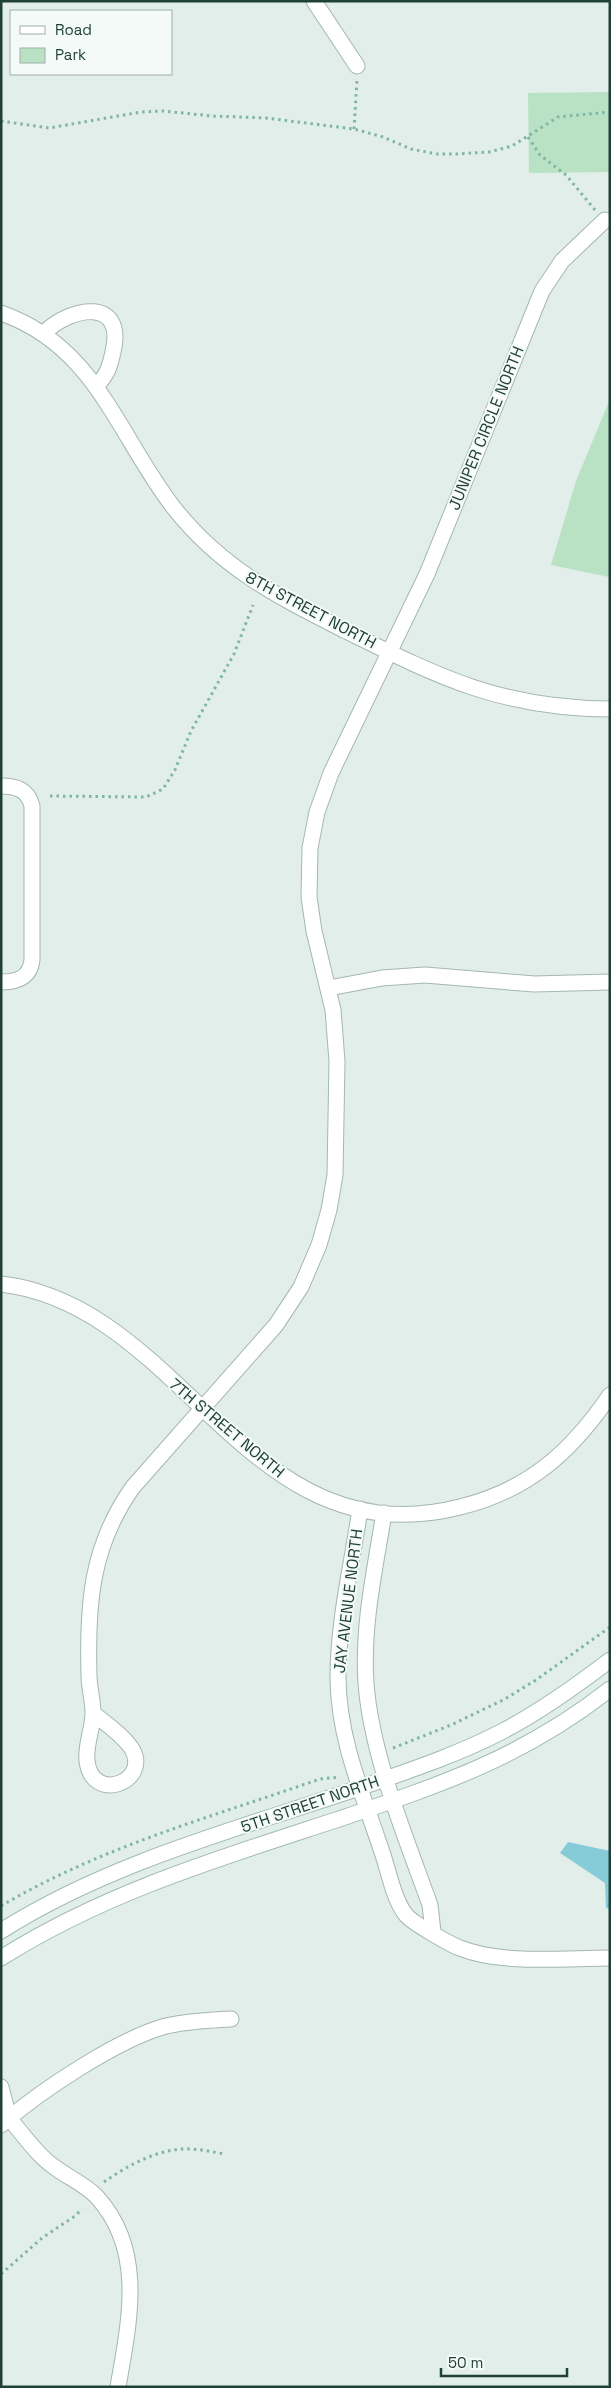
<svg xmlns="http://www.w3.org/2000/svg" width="611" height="2388" font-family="'Space Grotesk',sans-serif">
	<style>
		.green { fill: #b9e1c4 }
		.water { fill: #85cbd8 }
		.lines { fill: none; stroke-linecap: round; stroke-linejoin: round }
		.street-casing { stroke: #a4b7b0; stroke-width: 17 }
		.secondary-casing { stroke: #9fbbb1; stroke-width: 17 }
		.path { stroke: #7fb5a4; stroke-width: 3; stroke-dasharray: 2.5 4; stroke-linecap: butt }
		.street { stroke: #fff; stroke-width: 15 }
		.secondary { stroke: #fff; stroke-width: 15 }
		.labels { text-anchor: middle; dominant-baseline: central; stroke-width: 4; stroke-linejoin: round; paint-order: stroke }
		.street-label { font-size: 16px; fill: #204138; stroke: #f3faf7 }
	</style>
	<rect width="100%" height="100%" fill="#e2eee9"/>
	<g class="green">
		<path d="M610,92V172L529,173L528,93Z"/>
		<path d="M610,399V577H609L551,565L576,481Z"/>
	</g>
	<path class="water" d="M568,1842L610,1851V1909L606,1908L605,1883L560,1853Z"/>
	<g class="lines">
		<defs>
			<g id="street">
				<path d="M314,1L357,66"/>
				<path d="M1,313C96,346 118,436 174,508C222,569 279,597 346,631C439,677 503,709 610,709"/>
				<path d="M44,333C71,306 126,297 113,352C110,366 107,376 96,386"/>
				<path d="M1,786C17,786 28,790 32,806V960C30,978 17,982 1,982"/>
				<path d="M329,988L382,978L425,975L534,984L610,982"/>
				<path d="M1,1284C184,1305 246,1561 460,1507C529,1490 571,1452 610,1395"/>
				<path d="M360,1509C352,1564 338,1621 338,1677C338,1739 364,1797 383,1855C389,1873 394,1900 406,1915C411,1922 451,1945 460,1948C502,1965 565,1958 610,1958"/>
				<path d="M384,1513C375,1569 362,1626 366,1683C371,1754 406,1838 430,1905L433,1932"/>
				<path d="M93,1713C106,1724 123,1735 132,1749C151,1782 92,1804 87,1761C85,1745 93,1729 93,1713C93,1700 89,1688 89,1675C87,1604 91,1546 133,1487L276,1325L301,1287L319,1245L329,1210L335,1175L337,1061L333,1010L314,931L309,897L310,848L317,812L331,773L427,574L542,291L562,261L605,220"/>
				<path d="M1,2087L9,2118"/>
				<path d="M1,2113L9,2118C23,2134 36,2154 53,2166C67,2177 85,2184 97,2197C146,2251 129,2322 118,2387"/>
				<path d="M1,2125C40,2091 118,2039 166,2026C188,2021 209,2020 231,2019"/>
			</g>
			<g id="secondary">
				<path d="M1,1931C110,1862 238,1829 359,1788C408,1771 457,1755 503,1731C541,1711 576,1686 610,1660"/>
				<path d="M1,1958C105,1892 223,1857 339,1819C440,1785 524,1757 610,1689"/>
			</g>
		</defs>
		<use href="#street" class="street-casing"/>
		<use href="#secondary" class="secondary-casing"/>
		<g class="path">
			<path d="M1,121L49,128L141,112L163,111L212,116L266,118L354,129L383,137L411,149L437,154H456L489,152L512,146L558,117L610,112"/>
			<path d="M354,129L357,80"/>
			<path d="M528,137L540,155L566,175L595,210"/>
			<path d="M50,796L146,797L163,789L175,770L191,731L234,654L253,605"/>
			<path d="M393,1748L451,1725L505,1699L536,1680L610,1627"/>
			<path d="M1,1906C101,1847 211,1817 320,1779L340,1777"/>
			<path d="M104,2182C127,2166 154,2151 182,2149C196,2148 212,2152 225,2154"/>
			<path d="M1,2274L42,2238L75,2216L82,2209"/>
		</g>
		<use href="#street" class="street"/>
		<use href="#secondary" class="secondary"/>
	</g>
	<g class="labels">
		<g class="street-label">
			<text transform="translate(486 428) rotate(-68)">JUNIPER CIRCLE NORTH</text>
			<text transform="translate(311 610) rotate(28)">8TH STREET NORTH</text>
			<text transform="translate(227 1428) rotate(40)">7TH STREET NORTH</text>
			<text transform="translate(348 1601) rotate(-83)">JAY AVENUE NORTH</text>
			<text transform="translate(310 1804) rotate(-19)">5TH STREET NORTH</text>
		</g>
	</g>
	<rect width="611" height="2388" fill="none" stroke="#204138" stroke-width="5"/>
	<rect x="10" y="10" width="162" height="65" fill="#f3faf7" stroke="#9fb0ab"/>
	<rect x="20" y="26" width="25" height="8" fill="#ffffff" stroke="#9fb0ab"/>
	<text x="55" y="35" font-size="15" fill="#204138">Road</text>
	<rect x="20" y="48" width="25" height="15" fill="#b9e1c4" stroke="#9fb0ab"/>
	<text x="55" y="60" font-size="15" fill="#204138">Park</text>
	<path d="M441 2368v8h126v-8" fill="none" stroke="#204138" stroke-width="2.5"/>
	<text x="448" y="2368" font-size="15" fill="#204138" stroke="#f3faf7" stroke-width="4" paint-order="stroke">50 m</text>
</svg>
